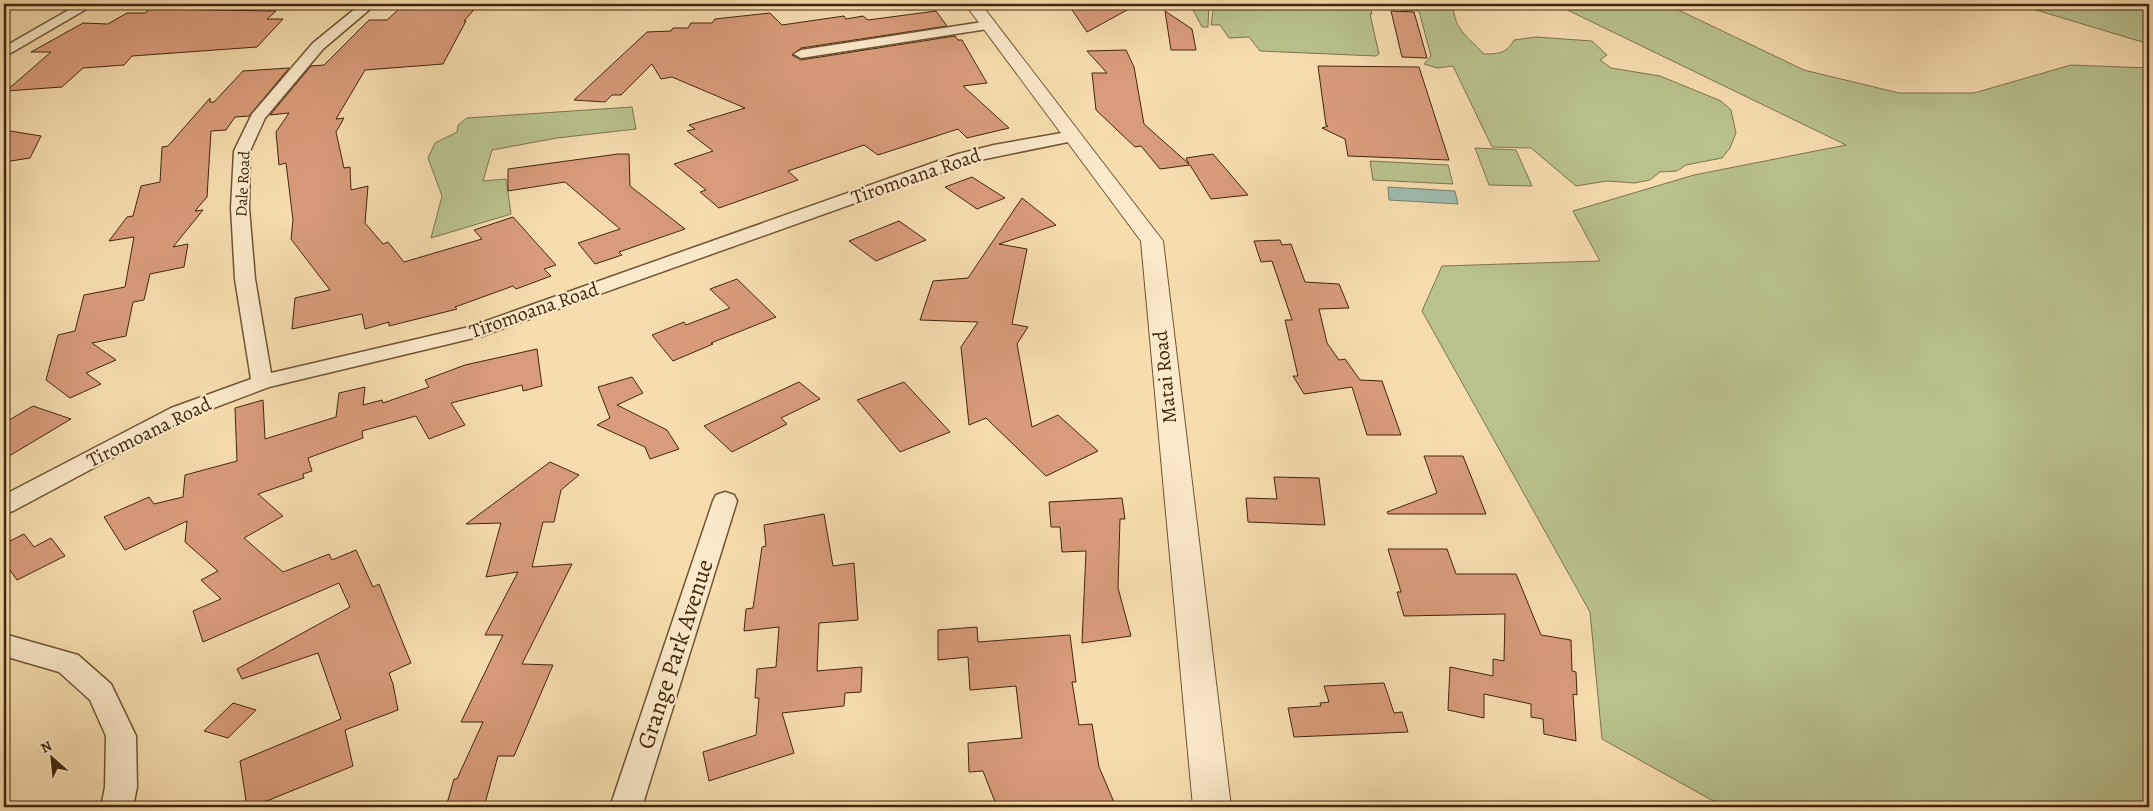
<svg xmlns="http://www.w3.org/2000/svg" width="2153" height="811" font-family="Alegreya,serif">
	<style>
		.green { fill: #b9c28d; stroke: #7e744c }
		.water { fill: #9ebbaf; stroke: #7a7f6d }
		.building { fill: #d99c7a; stroke: #43260b }
		.lines { fill: none; stroke-linecap: round; stroke-linejoin: round }
		.minor-casing { stroke: #705434; stroke-width: 3 }
		.tertiary-casing { stroke: #705434; stroke-width: 2 }
		.minor { fill: #fae9ca; fill-rule: evenodd }
		.tertiary { fill: #fae9ca; fill-rule: evenodd }
		.labels { text-anchor: middle; dominant-baseline: central; stroke-width: 4.5; stroke-linejoin: round; paint-order: stroke }
		.far-street-label { font-size: 16px; fill: #43260b; stroke: #fae9ca }
		.street-label { font-size: 20px; fill: #43260b; stroke: #fae9ca }
		.near-street-label { font-size: 24px; fill: #43260b; stroke: #fae9ca }
	</style>
	<rect width="100%" height="100%" fill="#f7ddae"/>
	<filter id="stains"><feTurbulence type="fractalNoise" baseFrequency=".004" numOctaves="4"/><feColorMatrix values="0 0 0 0 .2 0 0 0 0 .09 0 0 0 0 .02 0 0 0 .5 -.17"/></filter>
	<radialGradient id="worn" r=".72"><stop offset=".6" stop-color="#630" stop-opacity="0"/><stop offset="1" stop-color="#630" stop-opacity=".3"/></radialGradient>
	<g class="green">
		<path d="M1190,4H1209L1208,27H1202Z"/>
		<path d="M1214,4H1358L1356,5L1370,6L1372,14H1370L1379,54L1376,56L1260,51L1249,37L1229,38L1220,25H1211Z"/>
		<path d="M1399,4H1453C1454,30 1467,36 1484,54C1499,54 1507,53 1514,40L1536,37L1592,41L1607,55L1600,60L1611,68L1660,76L1721,101L1731,110L1736,133L1730,148L1722,158L1686,165L1677,171L1660,172L1650,180L1635,183L1607,181L1576,186L1531,148L1492,147L1453,66L1437,68L1424,64L1431,56L1419,11L1401,10Z"/>
		<path d="M1555,4H1666L1804,70L1899,93H1974L2071,65L2149,68V807H1724L1602,739L1590,612L1422,311L1442,266L1600,261L1573,211L1694,175L1846,145Z"/>
		<path d="M2016,4H2149V44Z"/>
		<path d="M632,107L636,129L557,138L492,150L483,181L506,179L511,214L431,238L442,196L428,158L435,143L457,132L458,125L467,118Z"/>
		<path d="M1475,148L1516,150L1532,186L1489,185Z"/>
		<path d="M1370,161L1448,165L1453,184L1373,180Z"/>
	</g>
	<path class="water" d="M1388,187L1455,191L1458,204L1389,200Z"/>
	<g class="building">
		<path d="M440,4H479L464,21H466L443,64L365,70L336,119L344,118L336,132L344,168L350,167L351,190L368,186L365,223L383,244L388,242L404,262L482,239L474,230L513,217L556,265L544,269L551,276L516,289L513,286L455,307L457,309L389,326V322L365,329L362,314L292,329L295,298L330,290L291,239L293,220L286,163L279,165L276,132L289,113L270,115L311,66L324,65L369,20H387L399,9H408L411,6H438Z"/>
		<path d="M1068,4H1138L1087,32Z"/>
		<path d="M150,9L276,11L267,19H283L257,47L132,56L124,65L83,68L62,87L6,91L51,52H31L83,23L108,24L127,13H145Z"/>
		<path d="M936,11L947,26L801,48L792,55L801,60L955,36L958,40H962L987,83L963,86L1009,128L967,138L958,129L878,155L864,145L788,171L798,180L719,208L700,192L706,190L674,164L713,151L687,131L695,129L689,125L745,108L672,77L661,79L652,64L621,95H612L605,102L574,100L647,32L671,31L673,28H688L691,23H712L715,19L770,13L782,25L844,16L846,19L863,16L868,20Z"/>
		<path d="M1165,11L1192,29L1196,50H1171Z"/>
		<path d="M1391,11L1414,12L1427,58L1402,57Z"/>
		<path d="M1126,50L1134,67L1144,124L1189,164L1186,158L1213,154L1248,195L1211,199L1190,165L1160,169L1141,146L1135,147L1096,110L1092,73H1107L1087,51Z"/>
		<path d="M1318,66L1419,67L1449,160L1348,156L1345,139L1322,128L1328,126L1326,125Z"/>
		<path d="M289,68L249,116L235,117L226,130L211,131L207,197L195,211L203,210L173,247L188,244L184,267L150,274L144,300L133,302L126,336L92,343L116,360L86,373L101,384L70,398L46,380L58,335L75,331L84,295L125,287L134,237L109,241L127,217L133,216L141,186L160,182L162,147L168,146L210,98V102H214L243,71Z"/>
		<path d="M4,130L41,136L30,158L4,162Z"/>
		<path d="M618,154H629L630,186L685,229L619,252L622,255L595,264L578,243L620,229L565,182L508,191V169Z"/>
		<path d="M972,177L1005,198L977,209L945,187Z"/>
		<path d="M1022,198L1056,225L999,244L1027,249L1012,324L1028,327L1017,344L1032,427L1058,415L1098,451L1046,476L986,418L969,425L961,347L978,322L920,320L933,281L968,278Z"/>
		<path d="M899,221L926,240L876,261L849,241Z"/>
		<path d="M1280,240L1282,245L1291,244L1305,282L1339,284L1349,308L1319,309L1327,343L1339,360L1345,359L1360,380L1382,381L1401,435H1367L1352,387L1304,394L1293,376H1298L1285,320H1292L1272,261L1261,262L1254,241Z"/>
		<path d="M737,279L776,317L711,343L713,344L673,361L652,335L684,322L686,325L730,308L710,289Z"/>
		<path d="M537,349L542,386L523,391L522,385L451,403L465,425L429,439L416,416L362,431L363,438L308,458L312,471L303,474L304,478L258,494L283,516L244,538L283,572L329,554L332,560L356,550L373,587L379,584L411,663L389,673L393,684L398,710L345,730L353,766L252,807H247L240,761L341,719L318,653L242,679L237,669L350,607L339,583L203,642L193,611L221,599L201,580L218,571L185,542L187,521L125,550L104,517L149,497L154,504L183,497L185,475L237,461L235,408L263,400L265,439L336,417L339,393L365,387L363,405L382,400L383,403L429,387L425,380L465,365Z"/>
		<path d="M632,377L643,393L617,405L667,430L679,449L650,459L645,447L597,425L610,418L598,387Z"/>
		<path d="M799,382L820,399L781,418L787,424L732,452L704,426Z"/>
		<path d="M904,382L950,432L900,452L857,400Z"/>
		<path d="M33,406L71,419L4,459V423Z"/>
		<path d="M1424,456H1463L1486,514H1388L1387,512L1437,493Z"/>
		<path d="M550,462L579,475L561,490L554,522H543L532,567L572,564L522,664L553,665L514,756H498L484,807H446L454,779H457L483,722H461L503,635H485L518,572L486,577L501,523L466,524Z"/>
		<path d="M1274,477L1319,478L1325,525L1248,522L1246,498L1277,499Z"/>
		<path d="M1122,498L1125,519H1120L1118,588L1131,636L1082,643L1086,551L1062,552L1060,527H1051L1049,502Z"/>
		<path d="M824,514L833,566L854,563L858,620L819,623L817,671L862,667L861,692L845,693L844,706L782,713L794,753L709,781L703,752L756,735L759,698H755L757,669L776,667L779,627L744,631L746,609L753,608L762,547L766,546L764,525Z"/>
		<path d="M24,534L34,547L51,538L65,556L17,580L4,562V544Z"/>
		<path d="M1388,549H1447L1456,574H1516L1541,635L1571,640L1572,671L1576,672L1577,695L1573,694L1576,741L1544,734L1543,719L1531,717V704L1484,694V718L1448,710L1450,667L1493,676V659L1504,661L1505,614L1404,616L1397,592H1401Z"/>
		<path d="M977,627L978,642L1070,635L1076,682H1072L1079,725L1092,724L1099,767L1116,807H997L983,771L969,772L968,743L1022,738L1016,686L970,690L968,657L938,660V630Z"/>
		<path d="M1384,683L1394,713L1402,712L1408,732L1294,737L1288,708L1321,706L1320,703L1329,702L1324,686Z"/>
		<path d="M233,703L256,710L228,738L204,731Z"/>
	</g>
	<g class="lines">
		<defs>
			<g id="minor">
				<path d="M79,4H95L4,57V47Z"/>
				<path d="M361,4H376L323,49L265,118L250,151L249,208L255,279L271,373L469,327L958,154L994,145L1073,131L1081,136L1073,141L970,162L482,336L269,387L187,418L13,511L4,514V495L171,408L251,379L235,279L231,208L234,151L252,114L313,43Z"/>
				<path d="M989,21L996,25L994,28L801,58L794,54L801,50Z"/>
				<path d="M725,492L734,495L737,501L642,807H610L713,501L716,495Z"/>
				<path d="M4,634L78,655L111,684L136,736L137,787L133,807H101L105,787L106,736L90,700L59,672L4,656Z"/>
			</g>
			<path id="tertiary" d="M965,4H981L1163,241L1231,807H1193L1141,241Z"/>
		</defs>
		<use href="#minor" class="minor-casing"/>
		<use href="#tertiary" class="tertiary-casing"/>
		<use href="#minor" class="minor"/>
		<use href="#tertiary" class="tertiary"/>
	</g>
	<g class="labels">
		<g class="far-street-label">
			<text transform="translate(243 184) rotate(-87)">Dale Road</text>
		</g>
		<g class="street-label">
			<text transform="translate(916 176) rotate(-19)">Tiromoana Road</text>
			<text transform="translate(534 310) rotate(-19)">Tiromoana Road</text>
			<text transform="translate(1165 377) rotate(-96)">Matai Road</text>
			<text transform="translate(149 432) rotate(-26)">Tiromoana Road</text>
		</g>
		<g class="near-street-label">
			<text transform="translate(675 654) rotate(-72)">Grange Park Avenue</text>
		</g>
	</g>
	<rect width="2153" height="811" fill="none" stroke="#f7ddae" stroke-width="20"/>
	<rect x="5" y="5" width="2143" height="801" fill="none" stroke="#43260b" stroke-width="2.5"/>
	<rect x="10" y="10" width="2133" height="791" fill="none" stroke="#43260b"/>
	<g transform="translate(52 758) rotate(333)" stroke="#fae9ca" stroke-width="4" paint-order="stroke">
	<path d="M0-4L9 19L0 12L-9 19Z" fill="#43260b"/>
	<text y="-8" font-size="14" font-weight="bold" text-anchor="middle" fill="#43260b">N</text>
	</g>
	<rect width="100%" height="100%" filter="url(#stains)"/>
	<rect width="100%" height="100%" fill="url(#worn)"/>
</svg>
